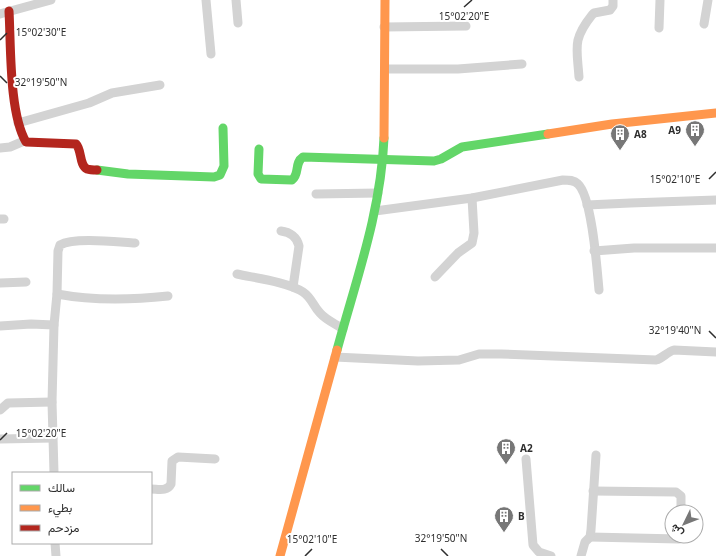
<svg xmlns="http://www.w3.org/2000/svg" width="716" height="556" font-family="'Noto Sans',Vazirmatn,sans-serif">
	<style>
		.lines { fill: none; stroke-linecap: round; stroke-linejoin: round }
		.street { stroke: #d3d3d3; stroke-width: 9 }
		.fast { stroke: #63d668; stroke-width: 9 }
		.slow { stroke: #ff974d; stroke-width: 9 }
		.jam { stroke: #b3261e; stroke-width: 9 }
		.ticks { fill: none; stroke: #2e2e2e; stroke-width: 1.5 }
		.labels { text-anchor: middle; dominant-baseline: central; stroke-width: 4; stroke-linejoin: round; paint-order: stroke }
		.poi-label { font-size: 10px; font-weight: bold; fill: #2e2e2e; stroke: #fff; text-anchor: start }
		.ticks-label { font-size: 10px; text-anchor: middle; fill: #2e2e2e; stroke: #fff; stroke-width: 4; stroke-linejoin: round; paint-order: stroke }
	</style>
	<rect width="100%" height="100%" fill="#fff"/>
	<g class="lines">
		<g class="street">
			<path d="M206,0L211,54"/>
			<path d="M236,0L238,23"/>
			<path d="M0,14L51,0"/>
			<path d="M704,24L708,0"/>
			<path d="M384,27L466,26"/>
			<path d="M659,28L660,0"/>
			<path d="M385,69H458L522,64"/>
			<path d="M579,77C577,48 572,40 592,15L594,13L610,10L613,6V0"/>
			<path d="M18,123L89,103L112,93L160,85"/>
			<path d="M0,148L10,147L24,141"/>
			<path d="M316,194L378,193"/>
			<path d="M587,205L630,203L716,200"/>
			<path d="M375,211L472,198L563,180C569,180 574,180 578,184C592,197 597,268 599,290"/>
			<path d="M0,219H4"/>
			<path d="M281,231C290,232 297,237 299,246L293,287"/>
			<path d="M594,251L634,248H716"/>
			<path d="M237,274C255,278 288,282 303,292C312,298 313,306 320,313C326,320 336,324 343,329"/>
			<path d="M435,277L458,253L472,243L474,233L472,198"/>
			<path d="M0,283L26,282"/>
			<path d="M57,294C94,301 131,300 168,296"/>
			<path d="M0,326L31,324L54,325"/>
			<path d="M335,357L418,361L459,360L479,354H501L656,360C663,358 667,352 674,350L716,352"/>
			<path d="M0,410L8,403L52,402"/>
			<path d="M0,439L53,438"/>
			<path d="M526,459L533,545L539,552L551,556"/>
			<path d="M54,473L52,402L54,325L57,294L58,251L60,245C74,237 117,242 135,243"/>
			<path d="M151,489C158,489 167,492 171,484L172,461L178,457L215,459"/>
			<path d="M593,491L676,492L681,496V512"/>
			<path d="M590,537L679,539L681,536"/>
			<path d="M55,543L56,556"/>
			<path d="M581,556L585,542L590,537L591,530L596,455"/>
		</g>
		<g class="fast">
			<path d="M259,149L258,174L261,179L292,180C300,174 294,163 303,157L434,161L441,159L462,147L548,134"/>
			<path d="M97,170L128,174L214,177L220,175L224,166L223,128"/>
			<path d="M337,350C356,280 381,212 384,138"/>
		</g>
		<g class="slow">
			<path d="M548,134L612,124L716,113"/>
			<path d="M384,138L385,0"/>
			<path d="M280,556L337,350"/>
		</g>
		<path class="jam" d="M9,11C11,46 9,113 26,142L76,144C82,150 79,165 87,169C90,170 95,170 97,170"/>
	</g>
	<path class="ticks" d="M464,7L472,0M0,40L7,33M0,76L7,83M709,179L716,172M709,331L716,338M0,440L7,433M441,549L448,556M305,556L312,549"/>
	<defs>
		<symbol id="building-pin" viewBox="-11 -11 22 30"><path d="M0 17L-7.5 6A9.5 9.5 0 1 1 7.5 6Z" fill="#777" stroke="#fff"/><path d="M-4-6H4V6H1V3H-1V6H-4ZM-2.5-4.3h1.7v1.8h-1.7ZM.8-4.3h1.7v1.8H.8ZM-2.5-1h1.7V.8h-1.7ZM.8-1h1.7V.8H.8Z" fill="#fff"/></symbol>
	</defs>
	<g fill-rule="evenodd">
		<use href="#building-pin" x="684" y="119" width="22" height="30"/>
		<use href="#building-pin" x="609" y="123" width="22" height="30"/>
		<use href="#building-pin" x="495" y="437" width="22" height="30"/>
		<use href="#building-pin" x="493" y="505" width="22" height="30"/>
	</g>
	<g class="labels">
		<g class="poi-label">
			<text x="681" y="130" text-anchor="end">A9</text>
			<text x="634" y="134">A8</text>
			<text x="520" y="448">A2</text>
			<text x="518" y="516">B</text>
		</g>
	</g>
	<g class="ticks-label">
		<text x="464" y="20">15°02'20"E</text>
		<text x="41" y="36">15°02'30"E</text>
		<text x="41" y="86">32°19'50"N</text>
		<text x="675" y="183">15°02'10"E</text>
		<text x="675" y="334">32°19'40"N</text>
		<text x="41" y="437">15°02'20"E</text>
		<text x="441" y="542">32°19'50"N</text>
		<text x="312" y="543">15°02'10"E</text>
	</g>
	<rect x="12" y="472" width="140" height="72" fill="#ffffff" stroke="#ababab"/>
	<rect x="20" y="485" width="20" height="6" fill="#63d668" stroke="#ababab"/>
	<text x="48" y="492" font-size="12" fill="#2e2e2e">سالك</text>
	<rect x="20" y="505" width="20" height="6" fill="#ff974d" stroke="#ababab"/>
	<text x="48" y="512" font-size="12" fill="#2e2e2e">بطيء</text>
	<rect x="20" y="525" width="20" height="6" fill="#b3261e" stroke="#ababab"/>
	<text x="48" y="532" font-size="12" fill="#2e2e2e">مزدحم</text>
	<g transform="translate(684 524) rotate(227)"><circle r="19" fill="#ffffff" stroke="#ababab"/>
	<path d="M0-3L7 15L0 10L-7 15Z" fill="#777777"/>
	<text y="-6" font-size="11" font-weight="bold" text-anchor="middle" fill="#2e2e2e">ش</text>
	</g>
</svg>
